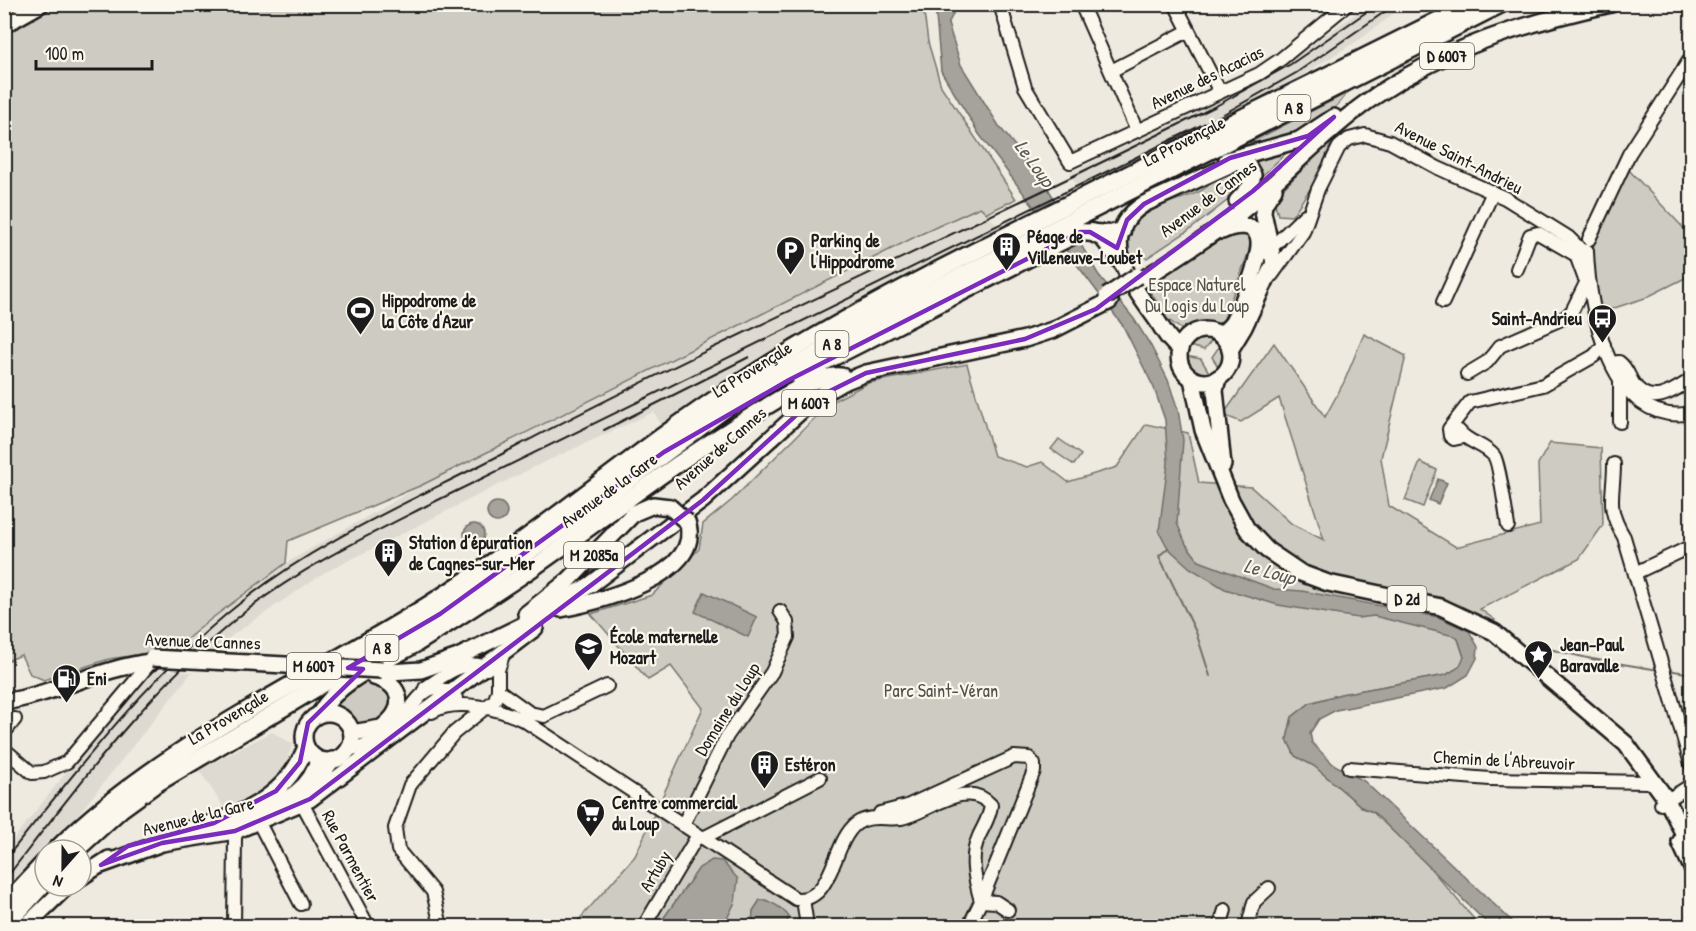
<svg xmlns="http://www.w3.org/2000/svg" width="1696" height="931" font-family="'Patrick Hand',sans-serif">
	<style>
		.built { fill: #dedad1 }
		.green { fill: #ceccc2; stroke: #75746f; stroke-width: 1.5 }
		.water { fill: #a6a39d; stroke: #6f6d69; stroke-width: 1.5 }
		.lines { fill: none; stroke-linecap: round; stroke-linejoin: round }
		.stream { stroke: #6f6d69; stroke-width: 2 }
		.minor-casing { stroke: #1c1c1c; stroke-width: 16 }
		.major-casing { stroke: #1c1c1c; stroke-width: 20 }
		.highway-casing { stroke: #1c1c1c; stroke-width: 21 }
		.minor { stroke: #fbf7ec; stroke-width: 12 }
		.major { stroke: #fbf7ec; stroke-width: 15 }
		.highway { stroke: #fbf7ec; stroke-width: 16 }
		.rail { stroke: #1c1c1c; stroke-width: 2 }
		.major-bridge-casing { stroke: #1c1c1c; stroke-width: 20; stroke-linecap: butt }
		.major-bridge { stroke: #fbf7ec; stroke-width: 15 }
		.marked { fill: none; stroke: #7b2cbf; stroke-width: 4.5; stroke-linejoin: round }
		.labels { text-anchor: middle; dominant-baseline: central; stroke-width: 4.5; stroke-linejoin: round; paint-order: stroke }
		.shield { fill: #fbf7ec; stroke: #5f5e5a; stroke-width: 1.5 }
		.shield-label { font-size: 16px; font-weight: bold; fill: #1c1c1c }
		.street-label { font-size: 18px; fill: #1c1c1c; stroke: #fbf7ec }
		.poi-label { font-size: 18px; font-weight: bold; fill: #1c1c1c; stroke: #fbf7ec; text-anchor: start }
		.park-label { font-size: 18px; fill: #51514e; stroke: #fbf7ec }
		.water-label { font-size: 20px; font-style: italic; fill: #5a5956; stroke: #fbf7ec }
	</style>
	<rect width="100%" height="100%" fill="#eeeadf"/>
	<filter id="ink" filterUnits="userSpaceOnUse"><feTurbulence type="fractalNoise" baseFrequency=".0167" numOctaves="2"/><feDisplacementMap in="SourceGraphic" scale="12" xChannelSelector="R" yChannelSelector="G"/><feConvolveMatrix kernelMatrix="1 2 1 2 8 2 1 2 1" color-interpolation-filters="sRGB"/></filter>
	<g filter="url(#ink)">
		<g class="built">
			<path d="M1368,5H1405L1362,38L1259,102L1080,192L1070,173L1224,97L1288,61Z"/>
			<path d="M981,207L1001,230L867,298L771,354L715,388L662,427L654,412L534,467L322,574L234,634L206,658L168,655L211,619L286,563L422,485L778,304Z"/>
			<path d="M155,670L192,672L69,826L5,894V850L72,765Z"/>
			<path d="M272,732L293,744L279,780L260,793L225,809L199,770Z"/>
		</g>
		<g class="green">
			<path d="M58,4L923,5L928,42L941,86L1016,199L987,213L980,207L919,235L422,485L288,541L286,563L211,619L168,655L143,654L109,659L44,680L30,674L21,655L5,662V34Z"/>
			<path d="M1347,93C1326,125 1285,141 1249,143Z"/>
			<path d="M1333,139L1316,180L1292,216L1278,215L1274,200L1277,195Z"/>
			<path d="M1286,149L1287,152L1262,176L1247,154Z"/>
			<path d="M1234,166L1243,170L1247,178L1246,186L1191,229L1147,258L1129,253L1128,227C1137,219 1150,211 1161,206C1180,197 1209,195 1217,173Z"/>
			<path d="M1628,169L1691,236V275L1645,298L1599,313L1591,254L1597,236Z"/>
			<path d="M1234,231L1242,232L1250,236L1252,243L1220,329L1199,328L1185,332L1166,318L1147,286Z"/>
			<path d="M1364,334L1406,356L1381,458L1389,506L1456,547L1540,525L1538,464L1550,443L1601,448L1603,525L1579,559L1480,609L1495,620L1455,636L1458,639L1464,657L1460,667L1446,675L1341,694L1310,703L1292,717L1287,739L1295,756L1314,766L1363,808L1373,812L1425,862L1480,926H785L788,923L786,912L766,900H760L753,911L752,926H723L698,870L658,926H568L577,922L635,856L703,708L671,666L648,680L591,614L652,595L699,549L703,524L732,500L831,402L868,383L967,364L994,456L1027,467L1042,462L1068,482L1117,467L1146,424L1188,433L1199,483L1251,487L1292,524L1324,540L1279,398L1241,422L1223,415L1274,343L1325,417L1344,382Z"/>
			<path d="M1208,338L1212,340L1204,350L1189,346L1198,339Z"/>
			<path d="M1220,345L1224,355L1219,368L1212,357Z"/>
			<path d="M1186,356L1201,359L1210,374C1198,376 1187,370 1186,356Z"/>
			<path d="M1059,439L1081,455L1074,465L1051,449Z"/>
			<path d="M1420,462L1437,470L1423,507L1405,500Z"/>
			<path d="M363,682L386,688L394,701L383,721L358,725L344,711L330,707L333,700Z"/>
		</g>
		<g class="water">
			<path d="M935,5H952L953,14L948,24L961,65L999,126L1046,185L1098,274L1134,319L1151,346L1168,380L1178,410L1183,440L1177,523L1186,544L1199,561L1274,589L1302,591L1438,617L1469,631L1478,647L1477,658L1468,675L1447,688L1336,710L1319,719L1310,733L1312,743L1333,764L1364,781L1517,926H1490L1373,812L1363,808L1314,766L1295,756L1287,739L1292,717L1310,703L1341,694L1446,675L1459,667L1464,657L1458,639L1454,636L1374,616L1358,618L1278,605L1225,589L1190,568L1168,548L1159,531L1168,463L1165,420L1154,388L1123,326L979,134L941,71Z"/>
			<path d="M1438,479L1447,483L1438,504L1429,500Z"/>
			<circle cx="497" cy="512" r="10"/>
			<circle cx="474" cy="534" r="10"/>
			<path d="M704,592L757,617L748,637L695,612Z"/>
			<path d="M712,860L722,861L738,879L735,902L724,925L658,926L699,868Z"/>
			<path d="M760,900C770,900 783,908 789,917L785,926H752L753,911Z"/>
		</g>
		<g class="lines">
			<g class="stream">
				<path d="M1168,548L1159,556L1196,632L1210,676"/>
				<path d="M1549,649L1592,659L1659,670"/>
				<path d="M1668,670L1692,674"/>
			</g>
			<defs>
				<g id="minor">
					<path d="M1000,4L1025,87L1070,162L1259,74L1281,59L1348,4"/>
					<path d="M1081,4L1137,131"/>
					<path d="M1175,4L1220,92"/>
					<path d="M1111,71L1188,31"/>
					<path d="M1589,239L1629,154L1692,56"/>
					<path d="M1587,251C1589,309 1610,429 1692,413"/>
					<path d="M1266,253L1305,215"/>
					<path d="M1517,269L1530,235L1538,233L1576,255L1584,277"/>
					<path d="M1272,275L1303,232L1318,189L1339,147L1349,139L1365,135L1390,142L1438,168L1505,198L1568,237L1581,250L1587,251"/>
					<path d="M1443,302L1493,192"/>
					<path d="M1612,363L1619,362C1627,368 1628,375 1633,383C1650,408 1672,392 1692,379"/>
					<path d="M1467,374L1487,362L1500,346L1566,317L1572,311L1588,279"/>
					<path d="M1620,422V382"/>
					<path d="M1459,431C1468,443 1484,444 1494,456C1499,462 1506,514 1508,526"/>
					<path d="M1463,437L1454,439L1450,436L1449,429L1470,402L1543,385L1594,356L1604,345"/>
					<path d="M1614,464C1614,497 1605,506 1624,537L1692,767"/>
					<path d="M1635,573L1692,546"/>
					<path d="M425,688C440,678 469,655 487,669"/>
					<path d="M498,690L530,713L544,716L607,686"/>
					<path d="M432,712C456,697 501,709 525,721L796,899C834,902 832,843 856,824C869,814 886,820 901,818C929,813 965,777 991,805C990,817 984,825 979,836C969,858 975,880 981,901L969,926"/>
					<path d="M4,733L15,719"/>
					<path d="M4,749L32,773L44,772L67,762L151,662"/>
					<path d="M348,750C367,746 385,736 398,723C417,704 427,672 456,698"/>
					<path d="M1349,768L1490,779L1647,782L1657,785"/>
					<path d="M302,803L368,926"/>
					<path d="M1661,804L1688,787L1692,780"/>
					<path d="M880,813L907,806L1014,757L1029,758L1034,764V771L981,901"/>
					<path d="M259,823L301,904"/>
					<path d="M683,825L727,736L772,672L788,637L787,622L780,611"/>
					<path d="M703,838L820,778"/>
					<path d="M803,899L807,926"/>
					<path d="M981,901L996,902L1008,910"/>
					<path d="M234,926L235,838L239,822C269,805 309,796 317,758"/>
					<path d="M441,926L433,892L398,850L395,828L410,785L454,733L495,700L498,690V670L504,652"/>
					<path d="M644,926L698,835"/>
					<path d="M1220,926L1225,910"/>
					<path d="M1248,926L1254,902L1269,888"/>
				</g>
				<g id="major">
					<path d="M4,25L41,4"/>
					<path d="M1227,160L1299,140L1334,117"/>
					<path d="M1140,281C1177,257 1215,234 1248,206C1288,172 1325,132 1368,101C1444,48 1521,24 1611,4"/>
					<circle cx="1205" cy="356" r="26"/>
					<path d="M1220,335C1224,331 1230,327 1233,322C1242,306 1260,259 1259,242C1258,221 1234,225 1222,231"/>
					<path d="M1180,349C1167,340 1163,328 1154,316C1130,283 1095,235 1144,204L1236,162L1248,166L1253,175L1250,187L1237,201"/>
					<path d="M1230,350L1244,327L1274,263L1263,212L1264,204L1274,189"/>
					<path d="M1218,378L1215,390L1223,465"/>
					<path d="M1192,379L1203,430L1231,500L1247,529L1267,550L1301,573L1328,583L1441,607L1494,632L1626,744L1667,800L1692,851"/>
					<path d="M561,609C597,602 706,575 687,522"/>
					<path d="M526,614L569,580L634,513L653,505L670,507"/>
					<path d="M375,673L421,670L458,657L525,624L590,585L703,500L814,399L841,383L866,373L1025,339L1053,330L1110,301"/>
					<path d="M4,702C55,694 100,668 151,662"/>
					<circle cx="328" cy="737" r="24"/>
					<path d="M320,713C341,678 384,663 418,643C450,623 482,602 514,581C587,532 655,476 729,430C754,415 815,371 842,376"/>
					<path d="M352,733L381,728C406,710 405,685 374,677"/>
					<path d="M296,799L319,778L332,760"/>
					<path d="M186,830C237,818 286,799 306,747"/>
					<path d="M1680,842L1692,868"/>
					<path d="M101,865L162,843L235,831L310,799L535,628"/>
					<path d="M81,877L109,859"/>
					<path d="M26,926L67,886"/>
				</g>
				<g id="highway">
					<path d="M1091,232L1103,238L1122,263"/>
					<path d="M798,375L1080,232L1110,234L1122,231"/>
					<path d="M56,850C163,744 304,683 430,604C538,536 634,451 741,382C838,319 944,267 1047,215C1188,144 1330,75 1471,4"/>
					<path d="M76,850L121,809L154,785L440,614L578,518L734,402L886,314L1501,4"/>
					<path d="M4,906L45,862"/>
					<path d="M5,926L45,882"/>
				</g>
			</defs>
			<use href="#minor" class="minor-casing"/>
			<use href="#major" class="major-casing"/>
			<use href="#highway" class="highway-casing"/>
			<use href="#minor" class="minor"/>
			<use href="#major" class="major"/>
			<use href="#highway" class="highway"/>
			<g class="rail">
				<path d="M604,430L749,357"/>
				<path d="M4,861C77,770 147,677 239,604C318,540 414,500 504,453C737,330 980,225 1216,106L1291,64L1378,4"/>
				<path d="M4,881C79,784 150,687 246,611C302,567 367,536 430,504L1220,116L1296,73L1396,4"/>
			</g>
			<defs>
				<g id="major-bridge">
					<path d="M1107,296L1137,276"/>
					<path d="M670,507L687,522"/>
					<path d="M152,658L382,670"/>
				</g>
			</defs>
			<use href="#major-bridge" class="major-bridge-casing"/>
			<use href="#major-bridge" class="major-bridge"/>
		</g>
	</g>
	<path class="marked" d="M1334,117L1253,191L1096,309L1025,339L866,373L814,399L703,500L310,799L235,831L162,843L101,865L128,846L214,823L276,791L300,762L308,723L363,669L348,668L440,614L664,452L789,380L1080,232H1090L1117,248L1127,220L1144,204L1230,158L1308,136Z"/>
	<defs>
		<symbol id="building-pin" viewBox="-11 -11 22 30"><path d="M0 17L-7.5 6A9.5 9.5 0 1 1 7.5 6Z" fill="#1c1c1c" stroke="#fbf7ec"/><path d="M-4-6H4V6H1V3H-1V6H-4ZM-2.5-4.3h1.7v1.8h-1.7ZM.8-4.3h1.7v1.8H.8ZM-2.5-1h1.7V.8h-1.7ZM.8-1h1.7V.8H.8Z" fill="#fff"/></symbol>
		<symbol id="parking-pin" viewBox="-11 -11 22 30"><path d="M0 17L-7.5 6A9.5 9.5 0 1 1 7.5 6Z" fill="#1c1c1c" stroke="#fbf7ec"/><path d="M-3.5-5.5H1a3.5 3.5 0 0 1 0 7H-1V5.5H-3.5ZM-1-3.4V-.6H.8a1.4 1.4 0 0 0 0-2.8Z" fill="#fff"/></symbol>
		<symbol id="stadium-pin" viewBox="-11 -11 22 30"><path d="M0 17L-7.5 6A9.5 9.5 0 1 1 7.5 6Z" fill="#1c1c1c" stroke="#fbf7ec"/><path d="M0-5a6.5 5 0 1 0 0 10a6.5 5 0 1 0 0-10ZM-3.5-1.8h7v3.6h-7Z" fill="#fff"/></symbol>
		<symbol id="bus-pin" viewBox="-11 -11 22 30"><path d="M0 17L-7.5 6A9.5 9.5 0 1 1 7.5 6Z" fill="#1c1c1c" stroke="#fbf7ec"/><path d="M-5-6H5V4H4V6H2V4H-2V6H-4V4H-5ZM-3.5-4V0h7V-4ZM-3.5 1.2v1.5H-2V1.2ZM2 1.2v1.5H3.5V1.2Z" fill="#fff"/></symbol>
		<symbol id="school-pin" viewBox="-11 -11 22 30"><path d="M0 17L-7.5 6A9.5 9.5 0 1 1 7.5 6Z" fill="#1c1c1c" stroke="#fbf7ec"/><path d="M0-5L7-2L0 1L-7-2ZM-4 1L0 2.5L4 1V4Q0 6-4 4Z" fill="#fff"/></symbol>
		<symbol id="sight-pin" viewBox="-11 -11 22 30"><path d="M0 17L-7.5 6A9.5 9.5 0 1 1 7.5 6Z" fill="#1c1c1c" stroke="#fbf7ec"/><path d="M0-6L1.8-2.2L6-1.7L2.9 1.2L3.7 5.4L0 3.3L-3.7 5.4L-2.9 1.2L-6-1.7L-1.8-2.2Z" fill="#fff"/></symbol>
		<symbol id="fuel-pin" viewBox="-11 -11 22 30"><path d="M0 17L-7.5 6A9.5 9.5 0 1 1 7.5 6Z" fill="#1c1c1c" stroke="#fbf7ec"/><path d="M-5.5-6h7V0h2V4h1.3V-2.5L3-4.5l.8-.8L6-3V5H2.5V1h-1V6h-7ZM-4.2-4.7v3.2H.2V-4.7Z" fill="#fff"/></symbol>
		<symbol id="supermarket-pin" viewBox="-11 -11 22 30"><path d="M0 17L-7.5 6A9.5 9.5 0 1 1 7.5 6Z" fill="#1c1c1c" stroke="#fbf7ec"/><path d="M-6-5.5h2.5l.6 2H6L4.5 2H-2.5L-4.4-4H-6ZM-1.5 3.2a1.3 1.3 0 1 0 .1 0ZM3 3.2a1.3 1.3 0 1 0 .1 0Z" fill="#fff"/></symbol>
	</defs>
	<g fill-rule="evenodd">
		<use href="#building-pin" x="990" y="230" width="33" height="45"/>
		<use href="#parking-pin" x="774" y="234" width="33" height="45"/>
		<use href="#stadium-pin" x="344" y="294" width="33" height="45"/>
		<use href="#bus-pin" x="1586" y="302" width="33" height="45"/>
		<use href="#building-pin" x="372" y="536" width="33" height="45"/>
		<use href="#school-pin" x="572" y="630" width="33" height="45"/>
		<use href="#sight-pin" x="1522" y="638" width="33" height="45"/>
		<use href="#fuel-pin" x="50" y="662" width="33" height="45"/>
		<use href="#building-pin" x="748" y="748" width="33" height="45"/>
		<use href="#supermarket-pin" x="574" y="796" width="33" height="45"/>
	</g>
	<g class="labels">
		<g class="shield">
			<rect x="1420" y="43" width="54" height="26" rx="4.5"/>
			<rect x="1277.5" y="95" width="33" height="26" rx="4.5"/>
			<rect x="815.5" y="331" width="33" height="26" rx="4.5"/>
			<rect x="782" y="390" width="54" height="26" rx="4.5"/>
			<rect x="564" y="542" width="60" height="26" rx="4.5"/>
			<rect x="1387.5" y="586" width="39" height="26" rx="4.5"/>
			<rect x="365.5" y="635" width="33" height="26" rx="4.5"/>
			<rect x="287" y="653" width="54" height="26" rx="4.5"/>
		</g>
		<g class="shield-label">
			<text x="1447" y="56">D 6007</text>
			<text x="1294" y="108">A 8</text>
			<text x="832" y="344">A 8</text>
			<text x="809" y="403">M 6007</text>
			<text x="594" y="555">M 2085a</text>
			<text x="1407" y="599">D 2d</text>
			<text x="382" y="648">A 8</text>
			<text x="314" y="666">M 6007</text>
		</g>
		<g class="street-label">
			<text transform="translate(1207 77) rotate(-26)">Avenue des Acacias</text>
			<text transform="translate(1184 141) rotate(-27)">La Provençale</text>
			<text transform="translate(1459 157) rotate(27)">Avenue Saint-Andrieu</text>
			<text transform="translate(1208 198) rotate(-37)">Avenue de Cannes</text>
			<text transform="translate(752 369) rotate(-32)">La Provençale</text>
			<text transform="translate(720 448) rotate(-41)">Avenue de Cannes</text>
			<text transform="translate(609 490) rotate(-36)">Avenue de la Gare</text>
			<text transform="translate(203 641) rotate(2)">Avenue de Cannes</text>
			<text transform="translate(727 709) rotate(-58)">Domaine du Loup</text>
			<text transform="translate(228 717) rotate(-31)">La Provençale</text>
			<text transform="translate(1504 760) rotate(3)">Chemin de l'Abreuvoir</text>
			<text transform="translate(198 816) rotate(-14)">Avenue de la Gare</text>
			<text transform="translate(351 856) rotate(62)">Rue Parmentier</text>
			<text transform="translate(655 871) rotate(-60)">Artuby</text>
		</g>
		<g class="poi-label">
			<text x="1027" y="236">Péage de<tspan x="1027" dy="21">Villeneuve-Loubet</tspan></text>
			<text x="811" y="240">Parking de<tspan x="811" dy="21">l'Hippodrome</tspan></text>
			<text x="382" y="300">Hippodrome de<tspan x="382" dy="21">la Côte d'Azur</tspan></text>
			<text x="1582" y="318" text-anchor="end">Saint-Andrieu</text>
			<text x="409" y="542">Station d’épuration<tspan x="409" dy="21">de Cagnes-sur-Mer</tspan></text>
			<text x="610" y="636">École maternelle<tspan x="610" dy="21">Mozart</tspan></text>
			<text x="1560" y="644">Jean-Paul<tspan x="1560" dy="21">Baravalle</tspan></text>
			<text x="87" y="678">Eni</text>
			<text x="785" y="764">Estéron</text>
			<text x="612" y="802">Centre commercial<tspan x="612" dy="21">du Loup</tspan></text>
		</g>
		<g class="park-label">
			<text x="1197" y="284">Espace Naturel<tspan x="1197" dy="21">Du Logis du Loup</tspan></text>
			<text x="941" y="690">Parc Saint-Véran</text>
		</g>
		<g class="water-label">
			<text transform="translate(1035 163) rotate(54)">Le Loup</text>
			<text transform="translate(1270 571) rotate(15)">Le Loup</text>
		</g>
	</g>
	<rect width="1696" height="931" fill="none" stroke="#fbf7ec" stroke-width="24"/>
	<rect x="12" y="12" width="1672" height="907" fill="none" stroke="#1c1c1c" stroke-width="2" filter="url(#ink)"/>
	<g transform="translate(63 868) rotate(201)"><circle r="28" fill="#fbf7ec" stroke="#a29f99" stroke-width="1.5"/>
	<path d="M0-4.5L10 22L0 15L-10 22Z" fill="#1c1c1c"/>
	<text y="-9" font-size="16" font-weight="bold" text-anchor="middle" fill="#1c1c1c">N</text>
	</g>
	<path d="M36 60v9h116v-9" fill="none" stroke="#1c1c1c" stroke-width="3"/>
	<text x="45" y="60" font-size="18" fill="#1c1c1c" stroke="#fbf7ec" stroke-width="4.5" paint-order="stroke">100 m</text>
</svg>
